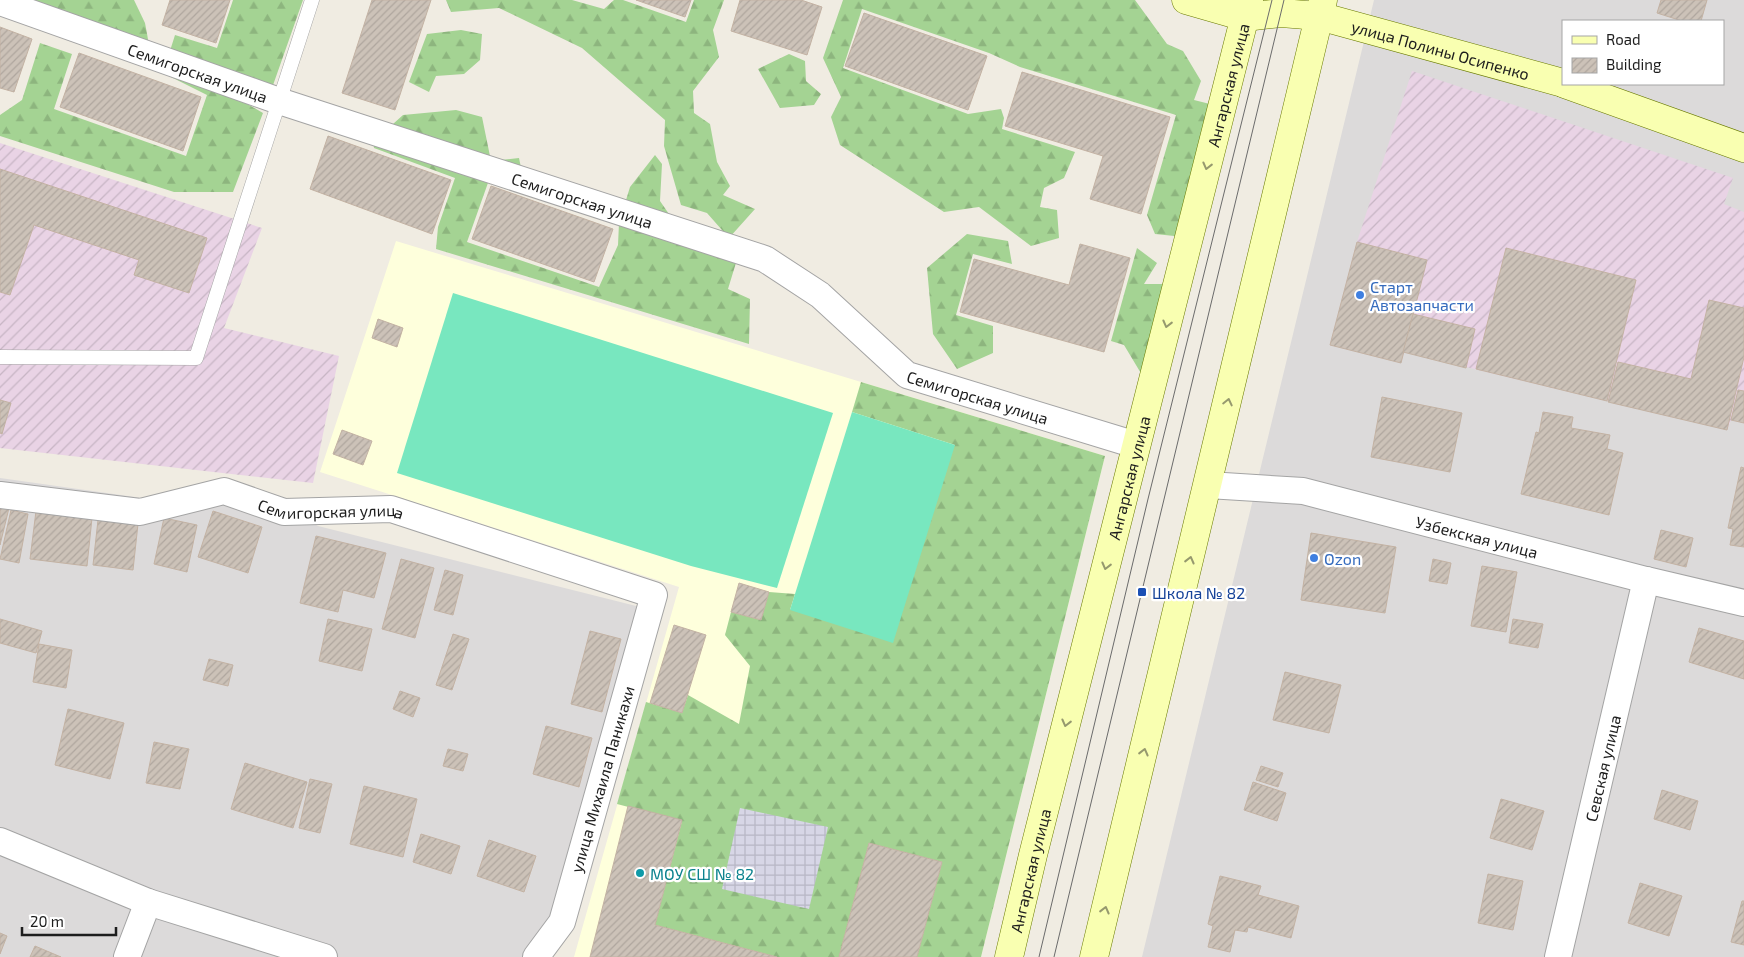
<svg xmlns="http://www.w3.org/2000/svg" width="1744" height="957" font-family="'Exo 2',sans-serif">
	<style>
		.residential { fill: #dcdada; fill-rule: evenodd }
		.industrial { fill: url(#industrial-furrows) }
		.education { fill: #feffdc }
		.forest { fill: url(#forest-firs) }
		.pitch { fill: #78e7bf }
		.plaza { fill: url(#plaza-grid) }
		.building { fill: url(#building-hatch); stroke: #c3b2a3 }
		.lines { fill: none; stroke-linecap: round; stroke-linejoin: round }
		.lane-casing { stroke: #a4a4a4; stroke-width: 15 }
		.street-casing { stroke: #a4a4a4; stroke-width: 28 }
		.secondary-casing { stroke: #687900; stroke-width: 29 }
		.lane { stroke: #fff; stroke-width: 14 }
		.street { stroke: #fff; stroke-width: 26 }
		.secondary { stroke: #f9ffb1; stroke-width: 28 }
		.tram { stroke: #6b6b6b; stroke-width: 1 }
		.oneway { stroke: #96996e }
		.shop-dot { fill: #3f7fe0; stroke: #fff; stroke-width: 2 }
		.transit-dot { fill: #1a4fb4; stroke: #fff; stroke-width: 2 }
		.culture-dot { fill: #0f9aa8; stroke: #fff; stroke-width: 2 }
		.labels { text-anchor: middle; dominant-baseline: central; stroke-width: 4.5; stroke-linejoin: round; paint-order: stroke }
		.street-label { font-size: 16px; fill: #1d1d1d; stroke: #fff }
		.shop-label { font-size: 16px; fill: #366cbe; stroke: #fff; text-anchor: start }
		.transit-label { font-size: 16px; fill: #164399; stroke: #fff; text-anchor: start }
		.culture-label { font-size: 16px; fill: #0d838f; stroke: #fff; text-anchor: start }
	</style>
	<defs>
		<pattern id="industrial-furrows" width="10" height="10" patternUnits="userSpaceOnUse" patternTransform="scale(1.25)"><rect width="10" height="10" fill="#e9d3e5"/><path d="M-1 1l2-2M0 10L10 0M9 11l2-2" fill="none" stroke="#c7b5c4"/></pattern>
		<pattern id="forest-firs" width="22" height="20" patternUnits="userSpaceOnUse" patternTransform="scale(1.25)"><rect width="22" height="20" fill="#a4d393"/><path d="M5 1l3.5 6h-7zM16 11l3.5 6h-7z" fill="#8db57e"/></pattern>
		<pattern id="plaza-grid" width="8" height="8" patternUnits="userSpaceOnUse" patternTransform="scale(1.25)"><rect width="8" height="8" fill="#d7d6e6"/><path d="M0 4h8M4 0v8" fill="none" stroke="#b8b7c5"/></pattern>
		<pattern id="building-hatch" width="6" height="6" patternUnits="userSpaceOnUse" patternTransform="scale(1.25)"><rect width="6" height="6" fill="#ccc2b8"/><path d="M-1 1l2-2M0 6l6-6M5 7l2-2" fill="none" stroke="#afa69e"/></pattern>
	</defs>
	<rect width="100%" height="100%" fill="#f0ece2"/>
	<g class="residential">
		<path d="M1374,0H1744V957H1142ZM1563,21H1723V84H1563Z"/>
		<path d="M0,478L142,498L287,504L318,526L644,608L546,957H0Z"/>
	</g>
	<g class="industrial">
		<path d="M1412,71L1733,178L1724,204L1744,212V423L1731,420L1727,430L1404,352L1401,363L1330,345L1357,242Z"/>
		<path d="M0,143L262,228L224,328L339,356L313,483L0,448Z"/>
	</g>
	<path class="education" d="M396,241L1105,456L981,957H574L679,587L320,472Z"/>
	<g class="forest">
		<path d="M27,0H134L145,23L150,50Z"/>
		<path d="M233,0H303L272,88L244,102L263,113L233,192H174L0,136V115L22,100L40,43L72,54L54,109L186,156L207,95L163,73L175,35L217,48Z"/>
		<path d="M446,0H572L604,9L614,0H623L686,22L694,0H724L713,30L719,57L693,91L694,113L710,124L717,162L730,186L723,195L755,209L729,238L707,213L681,205L664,146L665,120L582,48L499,8L451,12Z"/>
		<path d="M843,0H1135L1167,44L1183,51L1201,81L1194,100L1214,105L1184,237L1155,234L1147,215L1176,115L1020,67L989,53L862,9L843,68L968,114L1001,109L1004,118L1002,129L1075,152L1064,178L1044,188L1040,207L1057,210L1059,238L1031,246L979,207L944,212L840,145L831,117L841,97L823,58Z"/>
		<path d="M461,30L482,34L480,60L464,74L436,76L429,92L409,82L427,34Z"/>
		<path d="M789,54L805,61L806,81L821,94L814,105L780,108L758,69Z"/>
		<path d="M456,110L482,117L491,161L519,158L523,177L489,180L467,242L599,287L618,245L619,223L630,187L655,155L662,164L660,201L671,217L739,253L728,289L750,299L749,344L436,249L438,227L455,178L374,148L373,142L403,115Z"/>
		<path d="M967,234L1008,241L1012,264L973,254L956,315L993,326V353L957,369L933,334L927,268Z"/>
		<path d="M1137,248L1157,263L1144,284H1170L1145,380L1124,345L1111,341Z"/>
		<path d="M861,382L1105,456L981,957H917L942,862L869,843L839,957H777L655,925L682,821L617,804L646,702L682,713L688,695L739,724L750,666L725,635L731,612L761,620L769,592L795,594L790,610L955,445L852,412Z"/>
	</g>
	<g class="pitch">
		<path d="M453,293L833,413L777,588L691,566L397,473Z"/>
		<path d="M852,412L955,445L893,643L790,610Z"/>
	</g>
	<path class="plaza" d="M740,808L828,827L809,909L722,889Z"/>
	<g class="building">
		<path d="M170,0H230L216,43L162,25Z"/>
		<path d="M372,0H431L395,110L342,93Z"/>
		<path d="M636,0H691L685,17Z"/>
		<path d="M740,0H801L822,7L807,55L731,31Z"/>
		<path d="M1661,0H1707L1701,21H1682L1657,13Z"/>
		<path d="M864,13L987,56L968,110L845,66Z"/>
		<path d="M0,27L32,39L14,92L0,88Z"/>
		<path d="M79,53L201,97L183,151L60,107Z"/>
		<path d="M1022,72L1170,117L1141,214L1090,199L1103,156L1005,126Z"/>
		<path d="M328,136L451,180L432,234L310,189Z"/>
		<path d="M0,169L207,238L189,293L134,275L139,260L34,225L10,295L0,292Z"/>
		<path d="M491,186L613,229L594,282L472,239Z"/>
		<path d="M1357,242L1427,260L1401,363L1330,345Z"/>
		<path d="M1080,244L1130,258L1104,352L960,312L974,259L1069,285Z"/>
		<path d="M1506,248L1636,280L1607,401L1476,369Z"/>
		<path d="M1709,300L1744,308V357L1727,430L1608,402L1618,362L1691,379Z"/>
		<path d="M1413,314L1475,329L1466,368L1403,352Z"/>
		<path d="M378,319L403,328L397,347L372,338Z"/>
		<path d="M1738,390L1744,391V423L1731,420Z"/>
		<path d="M1382,397L1462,413L1450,472L1371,457Z"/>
		<path d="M0,400L11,403L2,434L0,433Z"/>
		<path d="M1543,412L1573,417L1571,428L1610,435L1607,449L1623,453L1609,515L1521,494L1536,432L1539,433Z"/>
		<path d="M342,430L372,441L363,465L333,454Z"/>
		<path d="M1741,467L1744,468V547L1730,545L1733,529L1728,528Z"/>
		<path d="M0,506L9,508L0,545Z"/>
		<path d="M11,510L28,514L19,563L0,559Z"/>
		<path d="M36,511L92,518L87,566L30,559Z"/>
		<path d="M213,511L262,527L248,573L198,557Z"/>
		<path d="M164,518L197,525L187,572L154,564Z"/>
		<path d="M98,520L138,524L133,570L93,565Z"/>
		<path d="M1661,530L1693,538L1686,567L1654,559Z"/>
		<path d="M1311,533L1396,547L1385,613L1301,600Z"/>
		<path d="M316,536L386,553L374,598L343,590L338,612L300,603Z"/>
		<path d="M401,559L434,568L415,638L382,629Z"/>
		<path d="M1433,559L1451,563L1447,584L1429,581Z"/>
		<path d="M1482,566L1517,572L1506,632L1471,626Z"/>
		<path d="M445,570L463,575L453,615L434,610Z"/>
		<path d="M739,583L769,592L761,620L731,612Z"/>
		<path d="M0,619L42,631L36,653L0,643Z"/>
		<path d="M328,619L372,629L362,671L319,661Z"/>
		<path d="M1513,619L1543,624L1538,648L1509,643Z"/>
		<path d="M674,625L706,635L682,713L650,703Z"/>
		<path d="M1699,628L1744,641V679L1689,662Z"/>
		<path d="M590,631L621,639L602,712L571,704Z"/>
		<path d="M453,634L469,639L452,690L436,685Z"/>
		<path d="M39,644L72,650L66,688L33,682Z"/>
		<path d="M209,659L233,665L228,686L203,680Z"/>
		<path d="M1285,672L1341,685L1329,733L1273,720Z"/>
		<path d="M400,691L420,698L413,717L393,709Z"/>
		<path d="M68,709L124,723L110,779L55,765Z"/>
		<path d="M546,726L592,738L579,787L533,774Z"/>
		<path d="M154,742L189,749L180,789L146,783Z"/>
		<path d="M448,749L468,754L463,771L443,766Z"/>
		<path d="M245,763L307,782L293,828L231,809Z"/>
		<path d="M1261,766L1283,773L1278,787L1256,780Z"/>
		<path d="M310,779L332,784L320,833L299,828Z"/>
		<path d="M1253,782L1286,793L1277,821L1244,810Z"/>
		<path d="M364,786L417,799L403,857L350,844Z"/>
		<path d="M1662,790L1698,801L1690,830L1654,819Z"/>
		<path d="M1501,799L1544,811L1532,850L1490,838Z"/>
		<path d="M628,806L682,820L655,925L777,957H590Z"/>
		<path d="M421,834L460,846L451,874L413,862Z"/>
		<path d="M489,840L536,856L524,892L477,876Z"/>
		<path d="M869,843L942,862L917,957H839Z"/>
		<path d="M1488,874L1523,881L1513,930L1478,923Z"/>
		<path d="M1220,876L1261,886L1258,895L1299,906L1291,938L1248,927L1247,932L1235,930L1230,952L1208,947L1213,926L1208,924Z"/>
		<path d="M1640,883L1682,896L1669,936L1628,923Z"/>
		<path d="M1742,901H1744V945L1731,942Z"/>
		<path d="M0,933L7,936L0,954Z"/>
		<path d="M35,946L61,957H30Z"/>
	</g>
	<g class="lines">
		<defs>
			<path id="lane" d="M0,357L196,358L312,0"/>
			<g id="street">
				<path id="s1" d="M0,2L279,101L765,259L820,295L907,375L1136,445"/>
				<path id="s2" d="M1208,485L1303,491L1646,580L1744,603"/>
				<path id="s3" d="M0,495L140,512L224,491L284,512L391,509L654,595L562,922L536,957"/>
				<path d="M0,841L148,902L324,957"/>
				<path d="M127,957L148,902"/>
				<path id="s4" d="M1558,957L1646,580"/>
			</g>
			<g id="secondary">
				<path id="s5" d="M1186,0L1245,17L1281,13L1319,16L1563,83"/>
				<path d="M1565,84L1744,148"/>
				<path id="s6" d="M1009,957L1033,855L1249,0"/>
				<path d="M1094,957L1323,0"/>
			</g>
		</defs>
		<use href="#lane" class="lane-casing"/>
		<use href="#street" class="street-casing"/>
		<use href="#secondary" class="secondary-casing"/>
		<use href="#lane" class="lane"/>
		<use href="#street" class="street"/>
		<use href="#secondary" class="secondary"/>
		<g class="tram">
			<path d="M1039,957L1148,499L1272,0"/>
			<path d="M1054,957L1284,0"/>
		</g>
	</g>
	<defs><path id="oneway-chevron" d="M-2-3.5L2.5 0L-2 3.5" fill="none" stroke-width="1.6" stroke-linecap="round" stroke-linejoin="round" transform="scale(1.25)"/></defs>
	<g class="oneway">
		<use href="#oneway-chevron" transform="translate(1207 166) rotate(104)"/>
		<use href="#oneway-chevron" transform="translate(1167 324) rotate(104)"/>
		<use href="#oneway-chevron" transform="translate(1228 402) rotate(-77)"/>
		<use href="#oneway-chevron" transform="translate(1190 560) rotate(-76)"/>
		<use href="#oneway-chevron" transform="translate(1106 566) rotate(104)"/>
		<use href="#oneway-chevron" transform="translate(1066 723) rotate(104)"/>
		<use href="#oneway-chevron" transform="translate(1144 752) rotate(-76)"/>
		<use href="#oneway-chevron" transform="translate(1105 910) rotate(-76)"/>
	</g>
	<g class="shop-dot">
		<circle cx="1360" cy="295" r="5"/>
		<circle cx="1314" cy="558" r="5"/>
	</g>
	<rect class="transit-dot" x="1137" y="587" width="10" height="10" rx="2.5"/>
	<circle class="culture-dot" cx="640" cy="873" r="5"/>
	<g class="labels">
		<g class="street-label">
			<text stroke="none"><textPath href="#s5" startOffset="262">улица Полины Осипенко</textPath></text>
			<text stroke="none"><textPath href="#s1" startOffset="210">Семигорская улица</textPath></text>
			<text stroke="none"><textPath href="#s6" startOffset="899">Ангарская улица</textPath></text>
			<text stroke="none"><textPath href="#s1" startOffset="615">Семигорская улица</textPath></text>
			<text stroke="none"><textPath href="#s1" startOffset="1065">Семигорская улица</textPath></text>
			<text stroke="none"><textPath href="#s6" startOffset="494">Ангарская улица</textPath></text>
			<text stroke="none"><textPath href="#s3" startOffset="338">Семигорская улица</textPath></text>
			<text stroke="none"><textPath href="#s2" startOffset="275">Узбекская улица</textPath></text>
			<text stroke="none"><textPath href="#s4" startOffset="194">Севская улица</textPath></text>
			<text transform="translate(602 779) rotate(-74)">улица Михаила Паникахи</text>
			<text stroke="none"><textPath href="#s6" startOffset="89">Ангарская улица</textPath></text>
		</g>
		<g class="shop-label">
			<text x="1370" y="286">Старт<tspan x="1370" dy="18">Автозапчасти</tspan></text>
			<text x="1324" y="558">Ozon</text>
		</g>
		<g class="transit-label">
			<text x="1152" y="592">Школа № 82</text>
		</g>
		<g class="culture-label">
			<text x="650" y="873">МОУ СШ № 82</text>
		</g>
	</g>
	<rect x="1562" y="20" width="162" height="65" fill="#ffffff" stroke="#a5a5a5"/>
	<rect x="1572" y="36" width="25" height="8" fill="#f9ffb1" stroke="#a5a5a5"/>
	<text x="1606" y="45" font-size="15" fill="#1d1d1d">Road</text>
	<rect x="1572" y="58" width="25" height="15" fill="url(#building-hatch)" stroke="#a5a5a5"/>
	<text x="1606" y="70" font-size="15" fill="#1d1d1d">Building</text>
	<path d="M22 927v8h94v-8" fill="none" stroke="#1d1d1d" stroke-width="2.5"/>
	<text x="30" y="927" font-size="15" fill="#1d1d1d" stroke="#ffffff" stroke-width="4" paint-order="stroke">20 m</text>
</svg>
